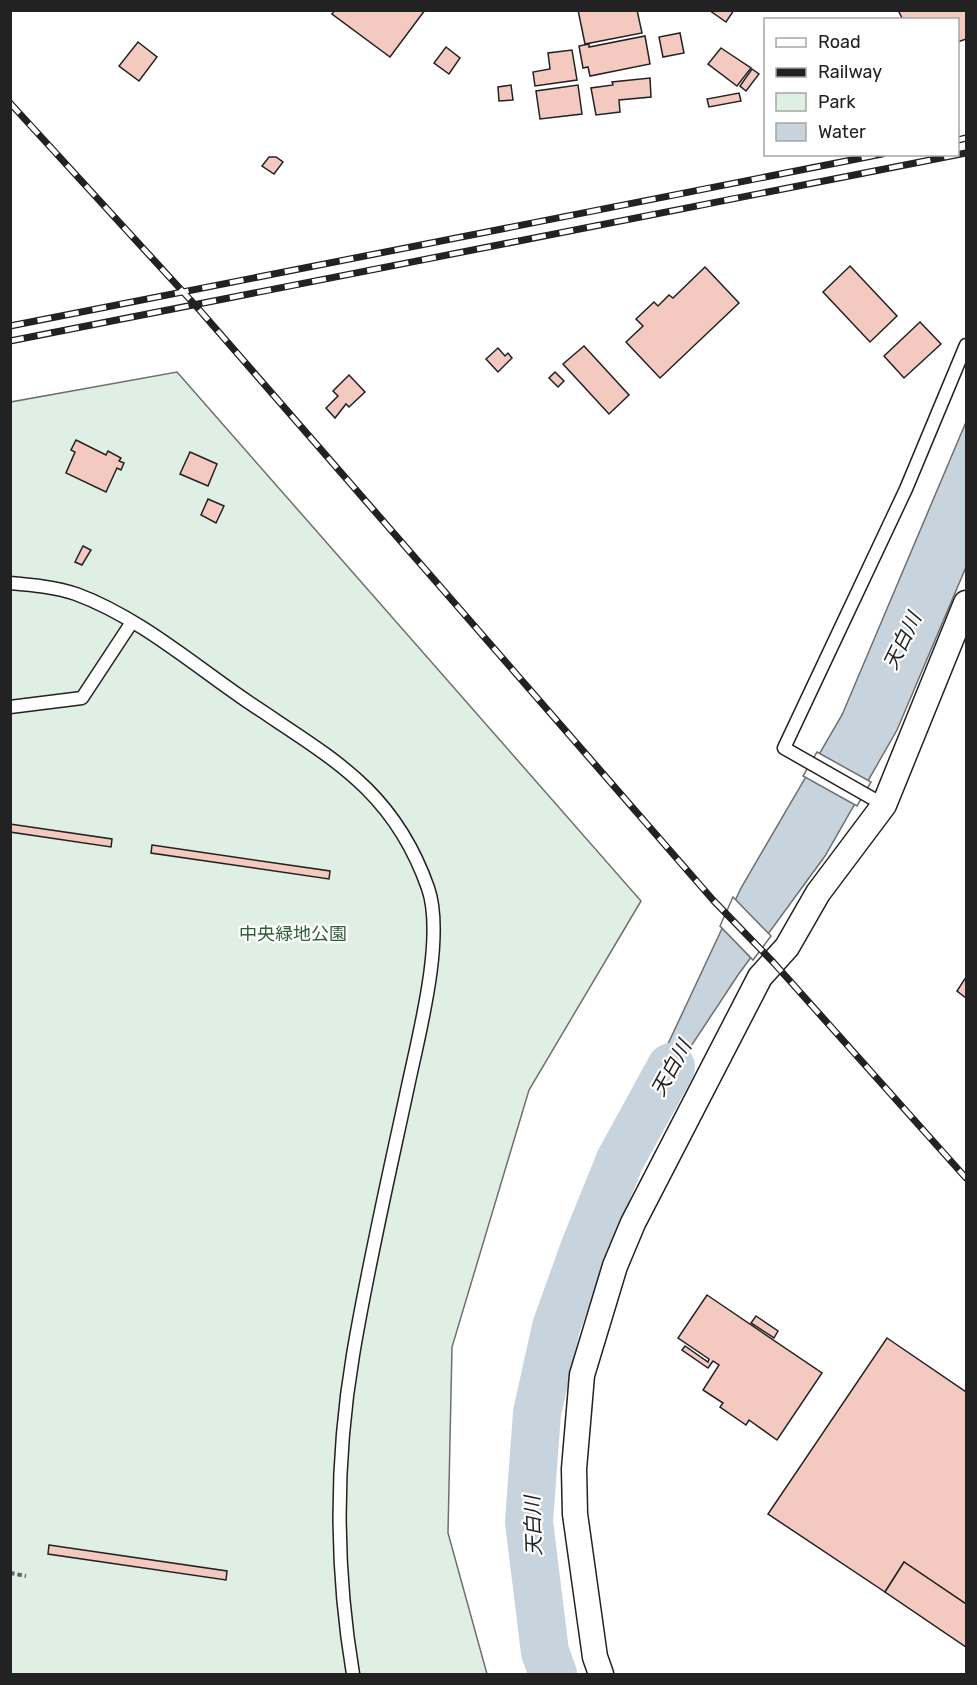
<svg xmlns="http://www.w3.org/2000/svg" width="977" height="1685" font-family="Rubik,'Noto Sans JP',sans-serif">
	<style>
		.green { fill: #e0efe3; stroke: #6f6f6f; stroke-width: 1.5 }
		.water { fill: #c7d3dd; stroke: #6f6f6f; stroke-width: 1.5 }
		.pier { fill: #fff; stroke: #6f6f6f; stroke-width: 1.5 }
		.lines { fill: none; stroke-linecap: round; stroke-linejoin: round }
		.river { stroke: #c7d3dd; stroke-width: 48 }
		.building { fill: #f3c9c0; stroke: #222; stroke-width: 1.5 }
		.lane-casing { stroke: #222; stroke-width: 15 }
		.street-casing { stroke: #222; stroke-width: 27 }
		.path { stroke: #646464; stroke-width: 4; stroke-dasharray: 4.5 3; stroke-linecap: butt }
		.lane { stroke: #fff; stroke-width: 12 }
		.street { stroke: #fff; stroke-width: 24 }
		.rail-casing { stroke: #222; stroke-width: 7 }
		.rail { stroke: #fff; stroke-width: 4.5; stroke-dasharray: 14; stroke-linecap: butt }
		.labels { text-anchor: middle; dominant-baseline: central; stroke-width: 4.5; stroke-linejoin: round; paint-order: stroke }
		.park-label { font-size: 18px; fill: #2f5e38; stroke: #fff }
		.water-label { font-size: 20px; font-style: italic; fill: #222; stroke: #fff }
	</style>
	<rect width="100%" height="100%" fill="#fff"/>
	<path class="green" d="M177,372L641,901L529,1090L452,1347L448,1533L487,1674H11V402Z"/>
	<path class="water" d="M966,422V567L897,730L825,856L738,975L608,1172L741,888L842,715Z"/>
	<g class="pier">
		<path d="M817,752L871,782L857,806L803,776Z"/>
		<path d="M733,897L771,936L753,960L720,926Z"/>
	</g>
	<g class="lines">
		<path class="river" d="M553,1674L545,1652L529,1522L537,1413L556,1327L584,1249L620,1160L671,1067"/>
	</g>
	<g class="building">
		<path d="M335,10H425L390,57L332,14Z"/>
		<path d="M578,10H637L642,33L585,44Z"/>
		<path d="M709,10H734L726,22Z"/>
		<path d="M898,10H966V39L958,42V20H903Z"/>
		<path d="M680,33L684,53L663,57L659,37Z"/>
		<path d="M645,36L650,64L590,76L588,67L583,68L579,46L589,44V47Z"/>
		<path d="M138,42L157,57L139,81L119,66Z"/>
		<path d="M446,47L460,58L449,74L434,63Z"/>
		<path d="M721,48L751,68L737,86L708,64Z"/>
		<path d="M572,50L577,80L535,86L533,72L550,69L548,53Z"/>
		<path d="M752,69L759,74L746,91L740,86Z"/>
		<path d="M650,78L651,97L619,100L620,112L596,115L591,88L613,85L612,82Z"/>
		<path d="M511,85L513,100L499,101L498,87Z"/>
		<path d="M578,85L582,114L540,119L536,91Z"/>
		<path d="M739,93L741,101L709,107L707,99Z"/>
		<path d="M269,157H276L283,162L274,174L262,166Z"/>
		<path d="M850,266L897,316L870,342L823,292Z"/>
		<path d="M705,267L739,303L660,378L626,342L643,326L636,319L654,302L658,306L669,295L673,298Z"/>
		<path d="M920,322L941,344L904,378L884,356Z"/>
		<path d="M584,346L629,395L609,414L563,364Z"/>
		<path d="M498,348L505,356L508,353L512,358L498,372L486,359Z"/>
		<path d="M555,372L564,381L558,387L549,378Z"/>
		<path d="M349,375L365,392L349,407L346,404L335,418L326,408L338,396L333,391Z"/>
		<path d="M76,440L106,455L108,451L121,458L119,461L124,463L121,470L117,468L106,492L66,473L75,452L71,450Z"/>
		<path d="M190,452L217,464L208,486L180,474Z"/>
		<path d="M208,499L224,506L216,523L201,515Z"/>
		<path d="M83,546L91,550L82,565L75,562Z"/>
		<path d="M10,824L112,839L111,847L10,832Z"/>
		<path d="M152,845L330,871L329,879L151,853Z"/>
		<path d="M966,977V998L957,991Z"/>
		<path d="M707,1295L822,1373L777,1440L749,1420L746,1425L720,1407L723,1403L703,1390L719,1365L713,1361L708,1368L682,1350L685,1346L708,1362L709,1359L678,1338Z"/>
		<path d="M756,1316L778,1331L774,1338L751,1323Z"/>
		<path d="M887,1338L966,1392V1604L904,1562L885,1592L768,1514Z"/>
		<path d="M49,1545L227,1571L226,1580L48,1554Z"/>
		<path d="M904,1562L966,1604V1647L885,1592Z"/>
	</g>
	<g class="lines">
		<defs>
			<g id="lane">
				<path d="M10,583C33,585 55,587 76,594C136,616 189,661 241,697C325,755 392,785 428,888C445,937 419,1034 408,1086C389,1175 368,1265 353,1355C335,1462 335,1567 353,1674"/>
				<path d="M10,707L82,698L132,622"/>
				<path d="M884,805L784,748L906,489L966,345"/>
			</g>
			<path id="street" d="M601,1674L595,1657L575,1514L574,1469L582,1375L615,1266L633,1223L760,977L787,947L818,893L884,805L966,603"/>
		</defs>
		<use href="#lane" class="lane-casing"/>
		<use href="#street" class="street-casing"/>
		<path class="path" d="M10,1573L26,1576"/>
		<use href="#lane" class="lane"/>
		<use href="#street" class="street"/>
		<defs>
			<g id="rail">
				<path d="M10,103L196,306L713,900L773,962L966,1178"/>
				<path d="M958,140L966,138"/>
				<path d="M10,326L882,154"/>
				<path d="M10,341L966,153"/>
			</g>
		</defs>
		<use href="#rail" class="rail-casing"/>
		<use href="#rail" class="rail"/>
	</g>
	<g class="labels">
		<g class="park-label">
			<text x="293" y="934">中央緑地公園</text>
		</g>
		<g class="water-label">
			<text transform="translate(902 641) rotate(-64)">天白川</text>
			<text transform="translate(671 1068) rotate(-61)">天白川</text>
			<text transform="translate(533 1526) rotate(-92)">天白川</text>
		</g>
	</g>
	<rect width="977" height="1685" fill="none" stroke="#222222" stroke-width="24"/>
	<rect x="764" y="18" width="195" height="138" fill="#ffffff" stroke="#a7a7a7" stroke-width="1.5"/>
	<rect x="776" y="38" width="30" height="9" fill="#ffffff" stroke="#a7a7a7" stroke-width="1.5"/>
	<text x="818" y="48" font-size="18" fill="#222222">Road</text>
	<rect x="776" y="68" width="30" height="9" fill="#222222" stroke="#a7a7a7" stroke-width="1.5"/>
	<text x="818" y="78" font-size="18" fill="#222222">Railway</text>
	<rect x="776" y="93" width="30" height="18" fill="#e0efe3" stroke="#a7a7a7" stroke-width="1.5"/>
	<text x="818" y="108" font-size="18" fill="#222222">Park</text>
	<rect x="776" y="123" width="30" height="18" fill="#c7d3dd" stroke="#a7a7a7" stroke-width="1.5"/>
	<text x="818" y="138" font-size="18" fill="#222222">Water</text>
</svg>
